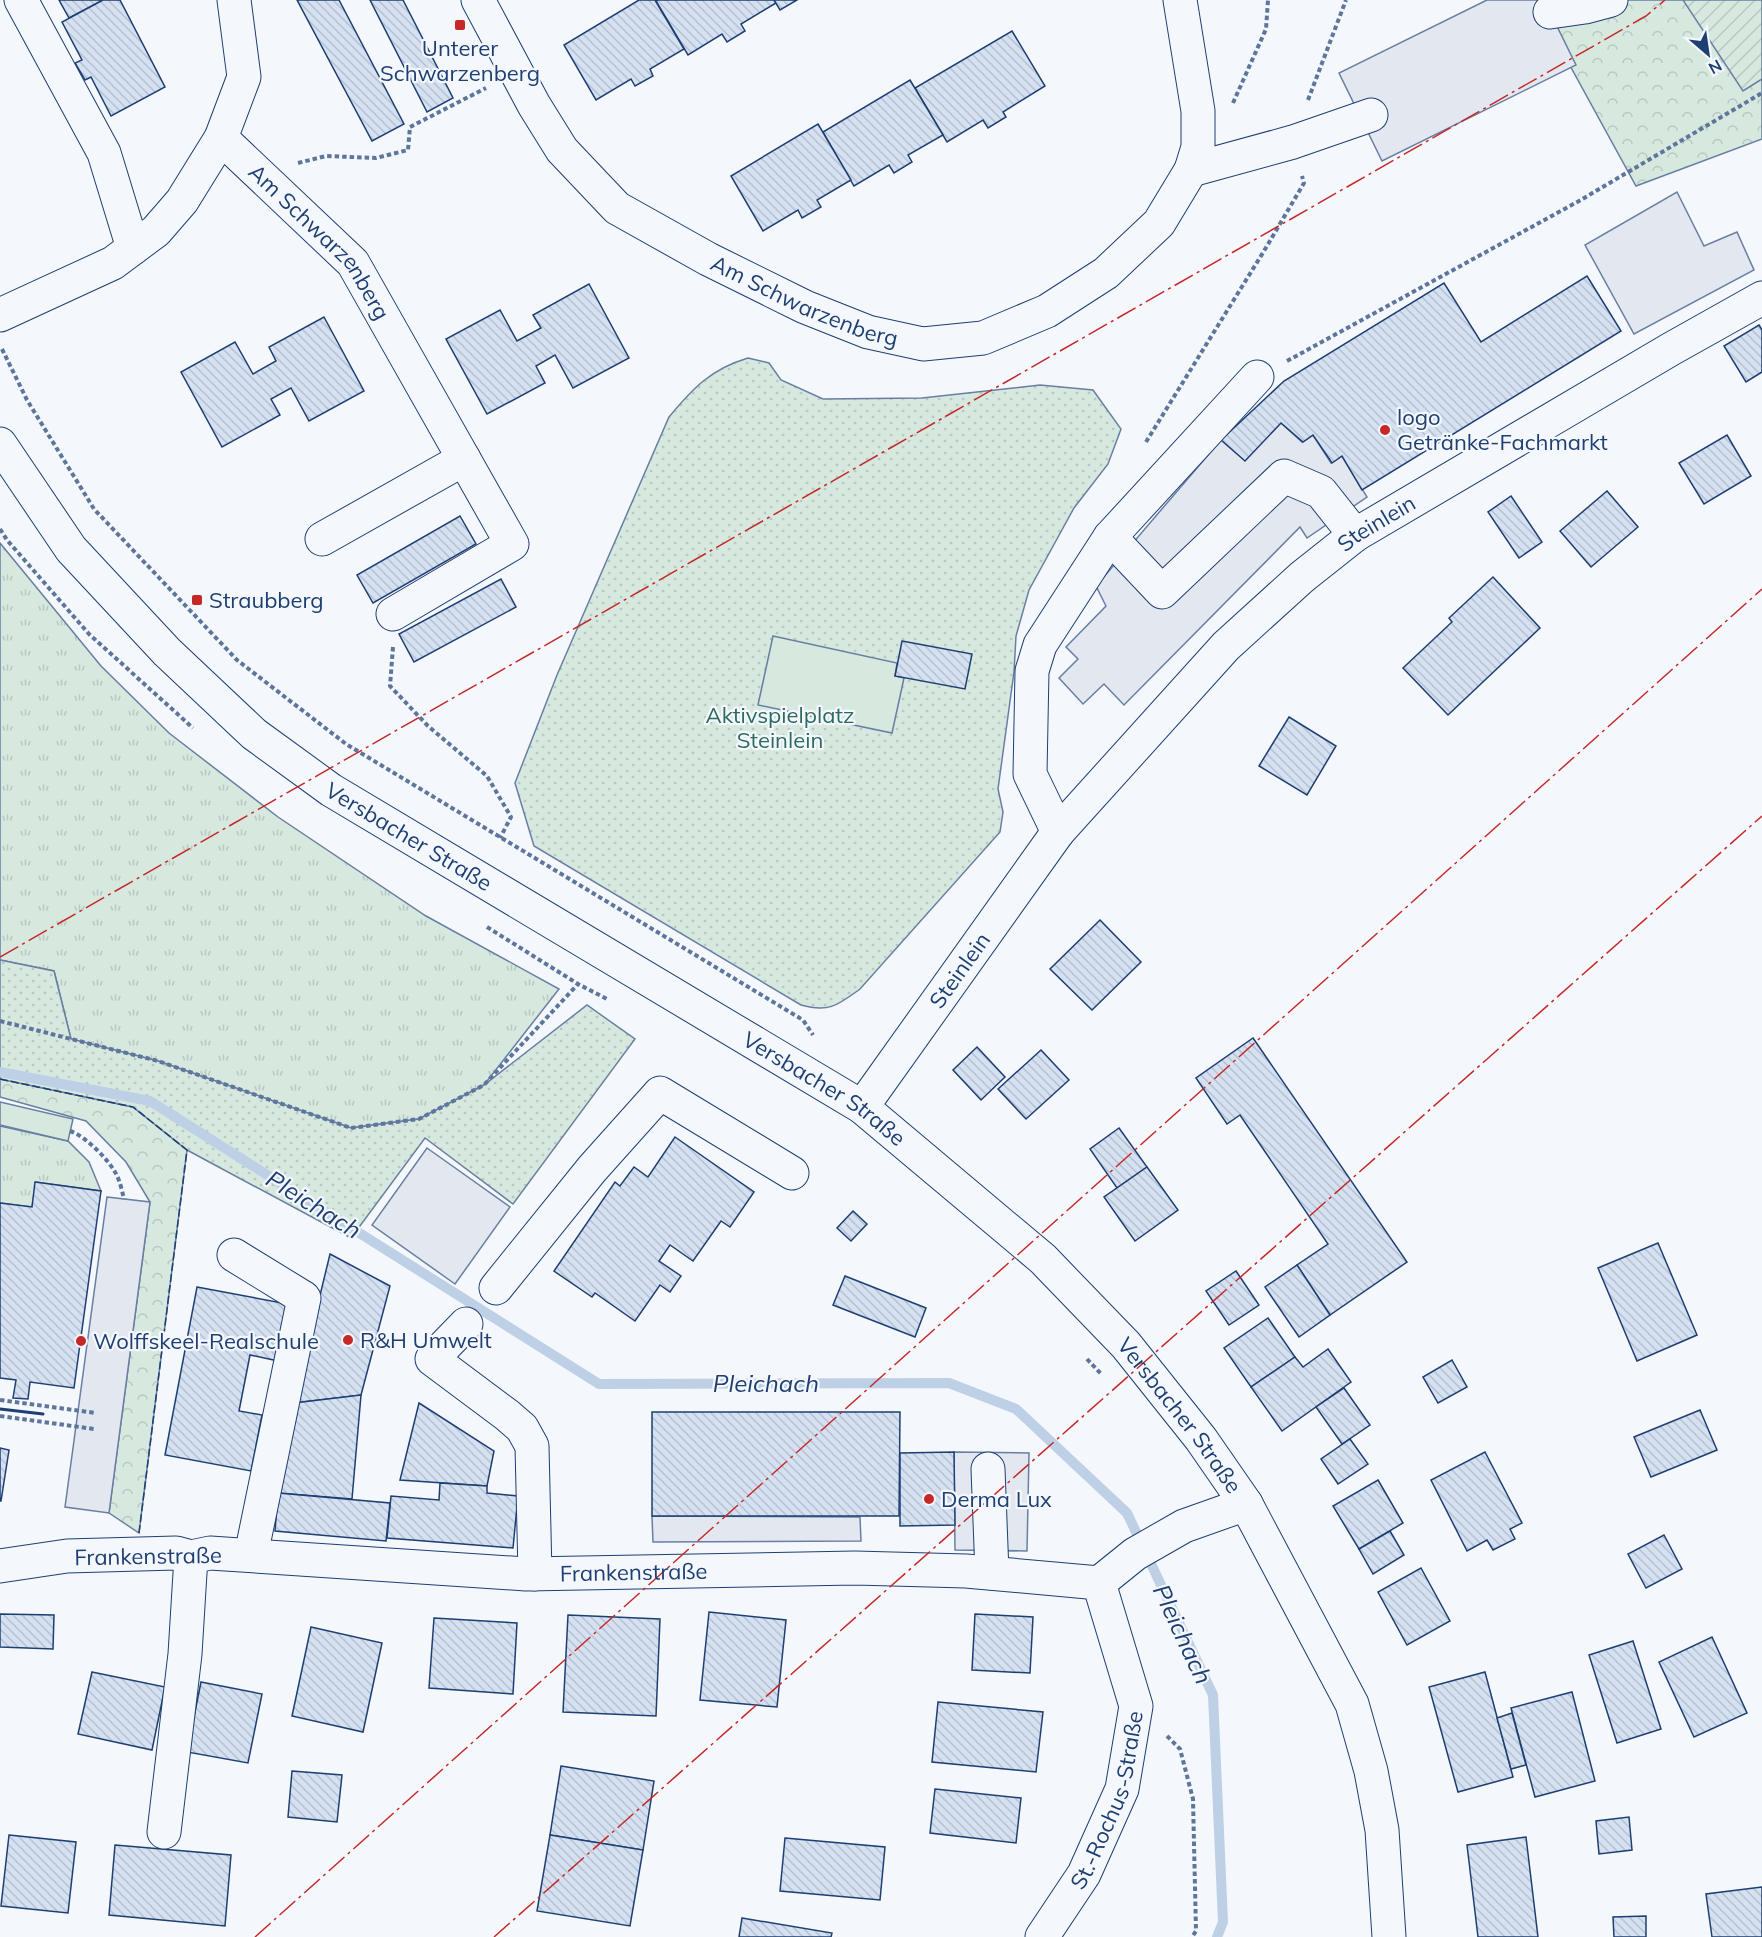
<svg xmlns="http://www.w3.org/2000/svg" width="1762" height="1937" font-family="Mulish,sans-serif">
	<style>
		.grass { fill: url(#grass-tufts); stroke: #687fa3; stroke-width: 1.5 }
		.forest { fill: url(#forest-crowns); stroke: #687fa3; stroke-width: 1.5 }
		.park { fill: url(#park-dots); stroke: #687fa3; stroke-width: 1.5 }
		.garden { fill: url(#garden-furrows); stroke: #687fa3; stroke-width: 1.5 }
		.pitch { fill: #d7e8df; stroke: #687fa3; stroke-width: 1.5 }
		.parking { fill: #e3e8f0; stroke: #687fa3; stroke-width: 1.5 }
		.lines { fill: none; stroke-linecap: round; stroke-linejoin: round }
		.stream { stroke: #bed0e5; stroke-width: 10 }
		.building { fill: url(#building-back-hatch); stroke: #1d3f73; stroke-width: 1.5 }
		.minor-casing { stroke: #1d3f73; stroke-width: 35 }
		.major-casing { stroke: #1d3f73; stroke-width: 35 }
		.path { stroke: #5e769c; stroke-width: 4; stroke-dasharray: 4.5 3; stroke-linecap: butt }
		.minor { stroke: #f4f7fb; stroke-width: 33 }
		.major { stroke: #f4f7fb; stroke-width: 33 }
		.fence { stroke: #1d3f73; stroke-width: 1.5; stroke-dasharray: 8 3; stroke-linecap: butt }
		.wall { stroke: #1d3f73; stroke-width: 3 }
		.power { stroke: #c62828; stroke-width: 1.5; stroke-dasharray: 21 4.5 3 4.5; stroke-linecap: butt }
		.poi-dot { fill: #c62828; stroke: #f4f7fb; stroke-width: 2 }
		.labels { text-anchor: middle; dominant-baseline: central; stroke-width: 4.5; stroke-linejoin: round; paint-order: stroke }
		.poi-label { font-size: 22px; fill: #1d3f73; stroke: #f4f7fb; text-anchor: start }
		.street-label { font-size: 22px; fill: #1d3f73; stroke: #f4f7fb }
		.park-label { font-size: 22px; fill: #2c6c60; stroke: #f4f7fb }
		.water-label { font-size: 24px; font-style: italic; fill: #1d3f73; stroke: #f4f7fb }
	</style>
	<defs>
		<pattern id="grass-tufts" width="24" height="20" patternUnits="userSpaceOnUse" patternTransform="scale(1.5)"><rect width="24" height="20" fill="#d7e8df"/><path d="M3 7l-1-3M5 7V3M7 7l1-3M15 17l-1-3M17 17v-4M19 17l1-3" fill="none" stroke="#b8c8c3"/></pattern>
		<pattern id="forest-crowns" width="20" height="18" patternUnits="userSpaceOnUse" patternTransform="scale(1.5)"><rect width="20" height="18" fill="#d7e8df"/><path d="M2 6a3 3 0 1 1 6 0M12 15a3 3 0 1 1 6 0" fill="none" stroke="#b8c8c3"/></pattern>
		<pattern id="park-dots" width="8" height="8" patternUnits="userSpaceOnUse" patternTransform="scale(1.5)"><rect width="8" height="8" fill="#d7e8df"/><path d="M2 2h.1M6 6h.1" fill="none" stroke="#b8c8c3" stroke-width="1.8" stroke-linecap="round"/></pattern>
		<pattern id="garden-furrows" width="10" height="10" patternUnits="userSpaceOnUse" patternTransform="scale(1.5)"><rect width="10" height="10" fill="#d7e8df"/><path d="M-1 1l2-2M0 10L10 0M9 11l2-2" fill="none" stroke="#b8c8c3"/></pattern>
		<pattern id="building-back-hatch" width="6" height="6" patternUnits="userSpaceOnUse" patternTransform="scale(1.5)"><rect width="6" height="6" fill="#d5e0f0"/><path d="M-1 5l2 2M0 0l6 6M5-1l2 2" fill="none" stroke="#b6c1d1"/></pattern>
	</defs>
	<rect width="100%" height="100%" fill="#f4f7fb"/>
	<g class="grass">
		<path d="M0,543L101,666L169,733L278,817L426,916L559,989L484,1085L419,1119L351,1128L158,1061L71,1039L54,971L0,960Z"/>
		<path d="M0,1126L68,1141L89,1162L101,1191L36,1182L32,1207L0,1203Z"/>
	</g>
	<g class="forest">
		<path d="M1534,0H1762V139L1636,186Z"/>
		<path d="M0,1079L133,1107L187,1150L139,1533L109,1513L150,1202L126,1162L86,1121L0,1097Z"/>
	</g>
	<g class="park">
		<path d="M748,358L769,363L781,380L823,399L922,398L1040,385L1093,390L1121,429L1108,464L1074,508L1029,590L1016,636L1014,672L998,789L1003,812L1000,832L860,989C838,1005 829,1013 801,1005L534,846L515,783L557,675L669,417C693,388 711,369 748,358Z"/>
		<path d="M0,960L54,971L71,1039L158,1061L351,1128L419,1119L484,1085L587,1005L635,1039L513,1204L425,1138L351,1238L187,1150L133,1107L0,1079Z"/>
	</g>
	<path class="garden" d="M1683,0H1762V79L1743,91Z"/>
	<g class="pitch">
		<path d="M773,636L897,663L895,676L904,678L892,733L758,705Z"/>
		<path d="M0,1102L73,1119L68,1141L0,1125Z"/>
	</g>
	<g class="parking">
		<path d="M1487,0H1544L1576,65L1382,161L1339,73Z"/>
		<path d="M1677,192L1704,246L1737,232L1754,270L1634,334L1585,245Z"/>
		<path d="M1281,423L1302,442L1313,435L1331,463L1342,456L1367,497L1307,538L1300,527L1124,705L1104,684L1083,704L1059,678L1078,659L1066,647L1106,606L1096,586L1221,440Z"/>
		<path d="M427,1148L510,1207L455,1284L372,1225Z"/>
		<path d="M107,1197L150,1202L109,1513L65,1507Z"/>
		<path d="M954,1452L1029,1453L1027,1551L955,1550Z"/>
		<path d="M652,1516L860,1517L861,1541L653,1542Z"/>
	</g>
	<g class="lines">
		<path class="stream" d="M0,1072L150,1101L599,1384L949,1383L1016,1409L1127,1513L1213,1695L1223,1922L1217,1937"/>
	</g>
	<g class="building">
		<path d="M59,0H103L69,18Z"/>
		<path d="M103,0H120L165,87L111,116L91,77L85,80L75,63L82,60L62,22Z"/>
		<path d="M297,0H339L404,124L372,141Z"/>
		<path d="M370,0H403L453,98L427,112Z"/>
		<path d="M639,0H655L684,49L650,69L653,76L635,86L631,79L596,100L564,45Z"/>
		<path d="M658,0H774L776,3L741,24L745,31L727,42L722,34L688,55L656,1Z"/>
		<path d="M774,0H797L780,10Z"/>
		<path d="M1012,31L1045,86L1003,112L1006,117L988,128L983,120L947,142L915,88Z"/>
		<path d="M910,80L943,135L908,155L912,162L894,173L889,165L854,186L823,132Z"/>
		<path d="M818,124L851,180L817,200L821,207L802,218L798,210L763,231L731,176Z"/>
		<path d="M1587,276L1621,331L1362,490L1342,456L1332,463L1313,435L1303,442L1281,423L1245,461L1221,440L1284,381L1444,283L1481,342Z"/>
		<path d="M589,284L629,358L573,388L555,355L536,366L545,383L487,414L446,339L500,310L517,341L541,328L533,315Z"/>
		<path d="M324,317L364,391L309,421L291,388L271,399L280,415L222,447L181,372L235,342L253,374L276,361L269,347Z"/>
		<path d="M1759,325L1762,330V372L1746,382L1724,346Z"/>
		<path d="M1727,435L1751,476L1704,504L1679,463Z"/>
		<path d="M1607,491L1638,527L1591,567L1560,531Z"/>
		<path d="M1511,496L1542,542L1519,558L1488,512Z"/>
		<path d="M460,516L476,544L373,603L357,575Z"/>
		<path d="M1493,577L1540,628L1448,715L1403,668L1452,622L1449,618Z"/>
		<path d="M501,579L516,607L414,662L399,634Z"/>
		<path d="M902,641L972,654L965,689L895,676Z"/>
		<path d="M1289,717L1336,746L1307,795L1259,766Z"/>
		<path d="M1100,920L1141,962L1092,1010L1050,969Z"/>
		<path d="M1253,1038L1407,1262L1330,1315L1297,1265L1328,1244L1240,1115L1227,1124L1196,1078Z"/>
		<path d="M977,1047L1005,1077L981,1100L953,1070Z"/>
		<path d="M1041,1050L1069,1080L1026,1119L998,1089Z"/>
		<path d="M1119,1128L1147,1167L1117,1188L1090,1149Z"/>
		<path d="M675,1137L754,1192L730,1227L721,1221L693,1261L670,1245L659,1261L681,1276L670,1292L660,1285L635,1321L595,1293L592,1297L554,1271L615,1182L620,1186L634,1167L648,1177Z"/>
		<path d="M1147,1167L1178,1210L1135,1241L1104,1197Z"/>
		<path d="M35,1182L101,1191L74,1388L30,1382L28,1399L13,1398L16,1380L0,1378V1203L32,1207Z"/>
		<path d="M853,1211L867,1224L851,1241L837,1228Z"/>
		<path d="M1658,1243L1697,1335L1637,1361L1598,1268Z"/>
		<path d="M330,1254L390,1286L361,1395L294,1403Z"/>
		<path d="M1297,1265L1330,1315L1299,1337L1265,1287Z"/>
		<path d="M1236,1271L1259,1305L1229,1325L1206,1291Z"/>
		<path d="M845,1276L926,1308L915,1337L833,1305Z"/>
		<path d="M197,1287L293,1305L283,1362L250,1355L239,1411L262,1415L251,1471L165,1455Z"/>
		<path d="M1268,1318L1295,1357L1251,1387L1224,1348Z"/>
		<path d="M1328,1349L1351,1382L1282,1431L1251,1387L1295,1357L1303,1367Z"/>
		<path d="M1452,1360L1467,1387L1438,1403L1423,1377Z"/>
		<path d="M1344,1388L1370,1425L1342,1444L1316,1407Z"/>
		<path d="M361,1395L352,1499L278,1493L294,1403Z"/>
		<path d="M419,1403L494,1451L487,1486L400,1480Z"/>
		<path d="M1700,1410L1717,1450L1651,1477L1634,1437Z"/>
		<path d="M652,1412H900L899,1516H652Z"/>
		<path d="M1350,1439L1368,1464L1338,1484L1321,1459Z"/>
		<path d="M0,1448L9,1450L1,1501H0Z"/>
		<path d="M954,1452L955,1525L900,1526V1453Z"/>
		<path d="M1485,1452L1522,1523L1510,1529L1515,1539L1493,1550L1487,1540L1467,1551L1431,1480Z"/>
		<path d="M1378,1480L1403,1523L1359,1549L1333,1506Z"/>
		<path d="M440,1483L487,1486V1493L518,1496L513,1548L387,1538L391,1496L439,1500Z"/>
		<path d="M278,1493L390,1503L386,1541L275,1531Z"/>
		<path d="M1390,1531L1404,1555L1373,1574L1359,1549Z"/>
		<path d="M1664,1535L1682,1569L1646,1588L1628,1554Z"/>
		<path d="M1421,1568L1450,1621L1407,1645L1378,1592Z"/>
		<path d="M709,1612L786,1620L777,1707L700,1700Z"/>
		<path d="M0,1614L54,1615L53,1649L0,1647Z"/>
		<path d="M975,1614L1033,1617L1030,1673L972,1670Z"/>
		<path d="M568,1615L660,1619L656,1716L563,1712Z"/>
		<path d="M434,1618L517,1623L513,1694L429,1688Z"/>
		<path d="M311,1627L382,1643L363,1732L292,1716Z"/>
		<path d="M1712,1637L1747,1713L1694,1737L1659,1662Z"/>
		<path d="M1633,1641L1661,1729L1617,1743L1589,1655Z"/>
		<path d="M92,1672L165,1687L152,1750L78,1734Z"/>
		<path d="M1485,1672L1513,1777L1458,1792L1429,1687Z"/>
		<path d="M201,1682L262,1694L248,1763L187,1752Z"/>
		<path d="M1572,1692L1595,1781L1535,1797L1511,1708Z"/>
		<path d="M938,1702L1043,1712L1036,1772L932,1762Z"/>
		<path d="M1512,1713L1526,1765L1511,1769L1497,1718Z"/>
		<path d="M561,1766L654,1781L643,1850L550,1835Z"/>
		<path d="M292,1771L342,1775L337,1822L288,1817Z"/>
		<path d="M935,1789L1021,1798L1016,1843L930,1833Z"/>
		<path d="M1629,1817L1632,1850L1599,1854L1596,1821Z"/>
		<path d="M9,1835L76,1842L68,1913L1,1906Z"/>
		<path d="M550,1835L643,1850L630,1926L537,1911Z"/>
		<path d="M1526,1837L1538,1937H1478L1467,1845Z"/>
		<path d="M785,1838L885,1847L880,1900L780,1891Z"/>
		<path d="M115,1845L231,1855L225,1926L109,1915Z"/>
		<path d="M1762,1887V1937H1712L1706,1894Z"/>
		<path d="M1646,1916V1937H1614L1613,1917Z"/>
		<path d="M742,1918L832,1933L831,1937H739Z"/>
	</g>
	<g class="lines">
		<defs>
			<g id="minor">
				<path d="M21,0L104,153L133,248"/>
				<path id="s1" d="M478,0L534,105L562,150L617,208L708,259L805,307L868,332L923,344L983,338L1047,311L1106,273L1159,223L1191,170L1198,147V111L1180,0"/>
				<path d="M1550,12L1585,7L1611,0"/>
				<path id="s2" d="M221,138L353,263L512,544L393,614"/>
				<path d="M1191,170L1293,142L1371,115"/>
				<path d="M0,315L113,263L156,231L182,201L221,138L244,77L234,0"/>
				<path d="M1110,537L1162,592L1284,476L1321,492L1355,535"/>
				<path d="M322,539L464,459"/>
				<path d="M1058,832L1030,774L1032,671L1040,645L1110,537L1257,377"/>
				<path id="s3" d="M862,1107L1058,832L1226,646L1302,577L1355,535L1671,349L1762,298"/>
				<path d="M234,1255L304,1298L251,1555"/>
				<path d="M496,1288L592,1169L660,1093L792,1173"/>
				<path d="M466,1324L432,1359L507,1415L522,1428L532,1446L535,1574"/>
				<path d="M988,1469L992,1573"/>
				<path id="s4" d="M0,1566L67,1556L176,1553L191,1557L210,1553L526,1574L855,1568L966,1571L1099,1583L1135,1554L1184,1526L1246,1504"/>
				<path d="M164,1832L185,1654L191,1557"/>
				<path id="s5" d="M1042,1937L1084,1874L1122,1789L1136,1706L1099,1583"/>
			</g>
			<g id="major">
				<path id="s6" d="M0,444L71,549L167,652L254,734L331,790L862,1107L1043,1259L1126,1345L1201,1439L1246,1504L1352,1704L1371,1771L1382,1830L1389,1937"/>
			</g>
		</defs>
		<use href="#minor" class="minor-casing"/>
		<use href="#major" class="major-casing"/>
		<g class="path">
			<path d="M1308,100L1346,0"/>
			<path d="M1233,103L1266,29L1268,0"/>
			<path d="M298,163L326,156L376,158L408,150L410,127L486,88"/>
			<path d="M2,349L27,400L94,509L237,660L346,744L803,1020L813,1035"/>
			<path d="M1287,361L1579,201L1762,93"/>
			<path d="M1146,442L1264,251L1304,183L1302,176"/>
			<path d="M0,529L7,540L89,634L193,728"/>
			<path d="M393,647L390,686L428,726L487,776L511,817L500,838"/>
			<path d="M487,927L578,984L607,999"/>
			<path d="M0,1021L158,1061L351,1128L419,1119L484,1085L578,984"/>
			<path d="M70,1131C85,1136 107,1158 115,1172C120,1180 122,1191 124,1199"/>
			<path d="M1087,1359L1102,1375"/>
			<path d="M0,1400L96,1413"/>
			<path d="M0,1416L94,1429"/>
			<path d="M1167,1736L1180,1749L1193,1799L1196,1931L1192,1937"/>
		</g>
		<use href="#minor" class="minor"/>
		<use href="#major" class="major"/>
		<path class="fence" d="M0,1079L133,1107L187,1150L139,1533"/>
		<path class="wall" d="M0,1409L43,1414"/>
		<g class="power">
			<path d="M0,957L1646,16L1665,0"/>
			<path d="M255,1937L1762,589"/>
			<path d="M494,1937L1762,816"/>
		</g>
	</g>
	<g class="poi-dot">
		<rect x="454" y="19" width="12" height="12" rx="3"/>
		<circle cx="1385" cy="430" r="6"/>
		<rect x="191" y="594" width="12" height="12" rx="3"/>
		<circle cx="348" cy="1340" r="6"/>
		<circle cx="81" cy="1341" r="6"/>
		<circle cx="929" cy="1499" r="6"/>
	</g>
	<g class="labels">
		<g class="poi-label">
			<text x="460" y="48" text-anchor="middle">Unterer<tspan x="460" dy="25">Schwarzenberg</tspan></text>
			<text x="1397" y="417">logo<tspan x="1397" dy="25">Getränke-Fachmarkt</tspan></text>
			<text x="209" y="600">Straubberg</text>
			<text x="360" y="1340">R&amp;H Umwelt</text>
			<text x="93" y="1341">Wolffskeel-Realschule</text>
			<text x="941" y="1499">Derma Lux</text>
		</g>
		<g class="street-label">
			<text stroke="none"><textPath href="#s2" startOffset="144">Am Schwarzenberg</textPath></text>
			<text stroke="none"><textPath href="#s1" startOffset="462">Am Schwarzenberg</textPath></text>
			<text stroke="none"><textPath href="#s3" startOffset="783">Steinlein</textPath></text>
			<text stroke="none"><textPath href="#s6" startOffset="573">Versbacher Straße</textPath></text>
			<text stroke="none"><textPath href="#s3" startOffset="168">Steinlein</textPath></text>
			<text stroke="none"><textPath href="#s6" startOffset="1059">Versbacher Straße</textPath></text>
			<text stroke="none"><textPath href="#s6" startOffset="1545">Versbacher Straße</textPath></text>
			<text transform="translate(148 1556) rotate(-1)">Frankenstraße</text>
			<text stroke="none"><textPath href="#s4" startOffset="636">Frankenstraße</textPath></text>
			<text stroke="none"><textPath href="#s5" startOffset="154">St.-Rochus-Straße</textPath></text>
		</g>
		<g class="park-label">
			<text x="780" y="715">Aktivspielplatz<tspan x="780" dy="25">Steinlein</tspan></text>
		</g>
		<g class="water-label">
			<text transform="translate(314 1204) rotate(32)">Pleichach</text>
			<text x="766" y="1383">Pleichach</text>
			<text transform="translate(1183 1634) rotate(65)">Pleichach</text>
		</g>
	</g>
	<g transform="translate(1708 54) rotate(151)" stroke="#f4f7fb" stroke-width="4.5" paint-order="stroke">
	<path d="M0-4.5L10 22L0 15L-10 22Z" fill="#1d3f73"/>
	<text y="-9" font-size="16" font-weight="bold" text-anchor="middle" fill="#1d3f73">N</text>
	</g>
</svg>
